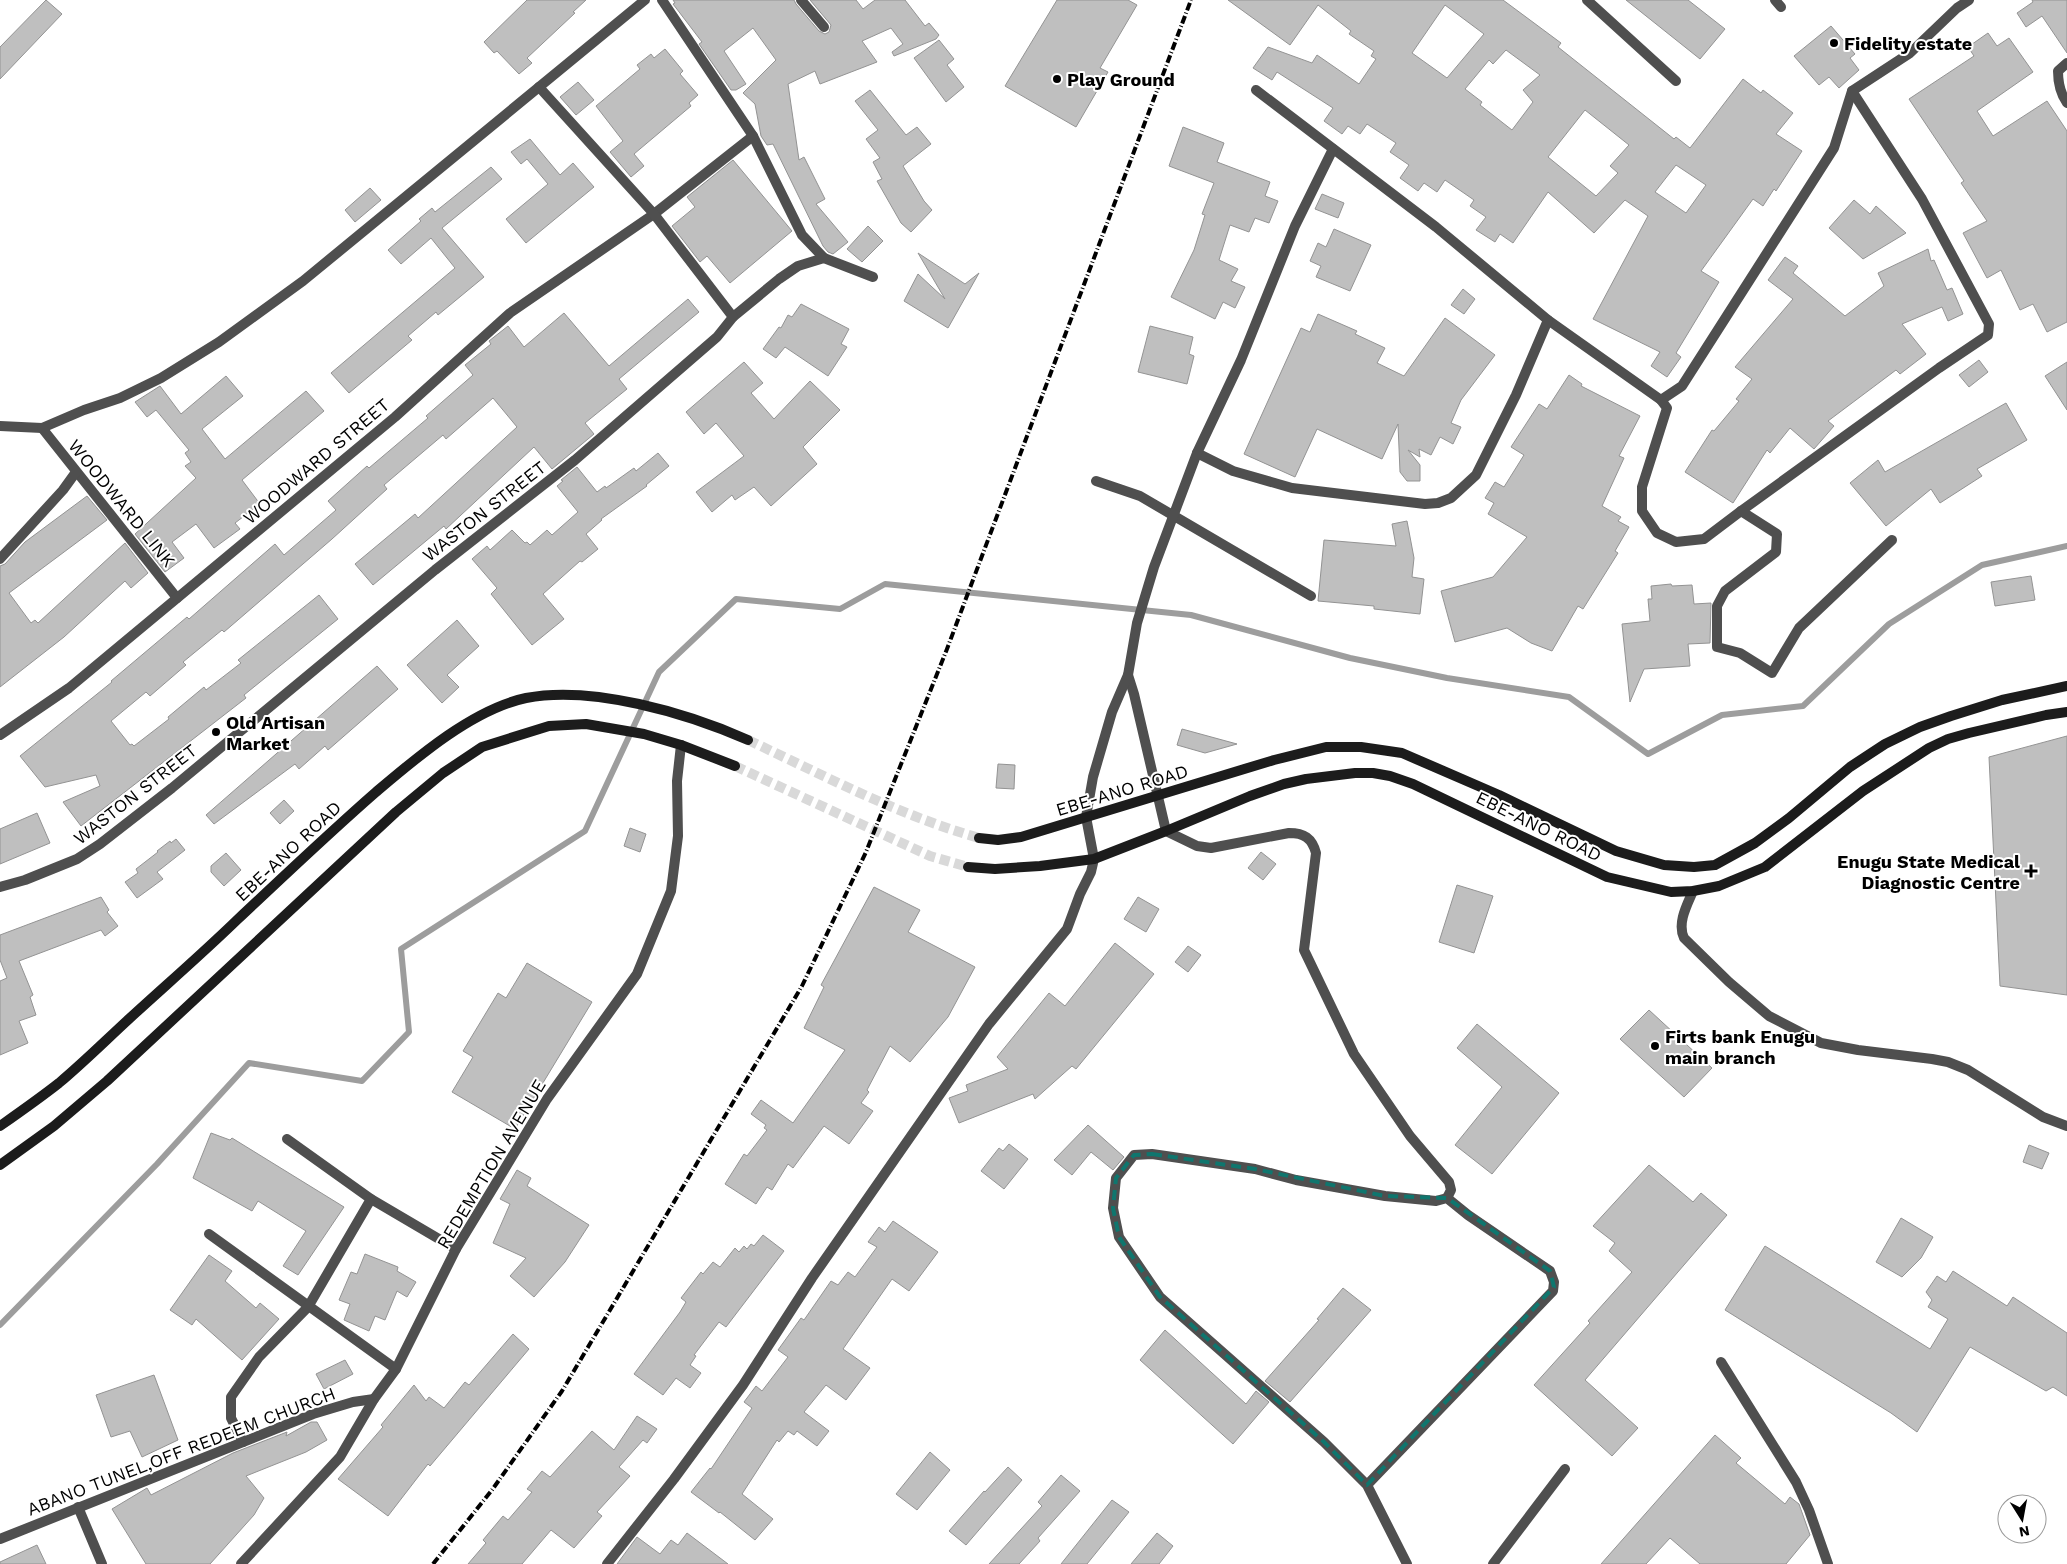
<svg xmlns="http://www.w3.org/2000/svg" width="2067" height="1564" font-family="'Work Sans',sans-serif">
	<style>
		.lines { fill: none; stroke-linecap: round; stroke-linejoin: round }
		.stream { stroke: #9d9d9d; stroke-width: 6 }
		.building { fill: #bfbfbf; stroke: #939393; fill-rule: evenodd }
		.secondary-tunnel { stroke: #d9d9d9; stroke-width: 10; stroke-dasharray: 10 5; stroke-linecap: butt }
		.street { stroke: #4f4f4f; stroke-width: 10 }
		.secondary { stroke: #1c1c1c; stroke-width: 10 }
		.rail { stroke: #000; stroke-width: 4; stroke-dasharray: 8 2.5 1 2.5; stroke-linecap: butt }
		.marked { fill: none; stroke: #0f766e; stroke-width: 4; stroke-dasharray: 10 6; stroke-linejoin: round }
		.poi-dot { fill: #000; stroke: #fff; stroke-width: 2 }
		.labels { text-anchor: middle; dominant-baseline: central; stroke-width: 4; stroke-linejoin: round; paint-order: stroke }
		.poi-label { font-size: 18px; font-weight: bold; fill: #000; stroke: #fff; text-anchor: start }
		.street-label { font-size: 18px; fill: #000; stroke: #fff }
	</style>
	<rect width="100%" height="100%" fill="#fff"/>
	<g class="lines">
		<path class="stream" d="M0,1325L157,1164L249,1063L362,1081L409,1032L401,949L585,831L659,672L736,599L840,609L885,584L1191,615L1350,658L1447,678L1569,697L1648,754L1722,715L1803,706L1889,624L1982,565L2067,546"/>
	</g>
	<g class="building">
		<path d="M46,0L62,14L0,79V47Z"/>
		<path d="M527,0H586L573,12L575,13L527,58L532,63L519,74L497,51L494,53L484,42Z"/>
		<path d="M673,0H794L796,4L819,31L825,34L829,32L831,25L810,0H856L863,9L875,0H905L925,26L929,23L939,35L936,39L894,56L892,52L903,44L891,28L862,41L877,62L820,84L815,71L788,84L799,160L804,157L825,199L816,204L848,242L833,254L828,252L823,246L773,144L767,145L761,136L755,104L743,93L776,60L753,28L724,51L746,84L736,90H731L699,44L702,42L673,4L675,3Z"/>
		<path d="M1057,0H1128L1137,5L1100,68L1108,72L1076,127L1005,86Z"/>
		<path d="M1228,0H1503L1561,43L1558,47L1674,139L1676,137L1690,148L1743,79L1761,93L1763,90L1793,113L1776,134L1802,151L1776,191L1774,189L1763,206L1753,199L1701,271L1719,282L1676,353L1681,357L1667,377L1651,366L1660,352L1593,319L1648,216L1625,200L1594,233L1548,192L1513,243L1500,234L1495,242L1476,230L1486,217L1470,206L1474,200L1445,180L1437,192L1424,183L1418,191L1400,178L1409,165L1390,152L1396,143L1367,124L1360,134L1348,126L1342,134L1324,121L1333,108L1277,72L1272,80L1253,68L1268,47L1312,63L1317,55L1359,84L1376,59L1371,56L1374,51L1349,34L1351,31L1318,5L1290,45ZM1445,5L1484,34L1447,78L1412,53ZM1506,50L1540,75L1523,90L1533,102L1512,130L1480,105L1482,102L1465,89L1489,60L1493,64ZM1585,110L1629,145L1610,166L1618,173L1596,196L1548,157ZM1676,165L1706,185L1686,213L1655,192Z"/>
		<path d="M1626,0H1688L1725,29L1700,59Z"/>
		<path d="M2032,0H2067V53L2042,16L2026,27L2017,13L2033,2Z"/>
		<path d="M1831,26L1855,54L1850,58L1859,70L1839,88L1829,77L1819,85L1794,56Z"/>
		<path d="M1988,33L1997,46L2009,38L2033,72L1977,111L1993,136L2047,101L2067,131V322L2047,332L2033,304L2020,310L2001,270L1987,278L1963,233L1987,221L1961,183L1964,181L1909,99L1974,56L1968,47Z"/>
		<path d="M939,40L954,59L947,65L964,87L946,102L914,58Z"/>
		<path d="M665,49L683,71L680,74L698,95L689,103L691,106L634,154L644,166L631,177L610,152L623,141L596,106L640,69L637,65L651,54L654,58Z"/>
		<path d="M578,82L594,100L576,115L560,97Z"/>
		<path d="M870,90L906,135L917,127L931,144L903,166L924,201L932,210L911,232L901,223L877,181L882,179L873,162L880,158L866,139L878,130L855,101Z"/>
		<path d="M1183,127L1224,143L1217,162L1270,182L1265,196L1278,201L1269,223L1255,218L1249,232L1230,225L1219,260L1238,269L1231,281L1245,287L1235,308L1223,302L1215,319L1171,297L1194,250L1205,215L1202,214L1214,183L1169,166Z"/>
		<path d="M530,139L560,175L573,163L594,187L526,243L506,219L548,184L527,159L521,164L511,152Z"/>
		<path d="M733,160L792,231L730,283L707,256L700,262L672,226L695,207L687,197Z"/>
		<path d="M491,167L502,179L442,228L484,277L438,315L436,312L408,336L412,340L349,393L331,373L455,268L431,238L401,264L388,250L421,221L419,219L432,208L435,212Z"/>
		<path d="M370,188L381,200L355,222L345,210Z"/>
		<path d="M1322,194L1344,203L1338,218L1315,209Z"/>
		<path d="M1854,200L1870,214L1876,206L1906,233L1863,259L1829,228Z"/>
		<path d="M868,226L883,241L862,262L847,249Z"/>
		<path d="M1334,229L1371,245L1350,291L1316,277L1321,266L1310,261L1318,243L1326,247Z"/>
		<path d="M1928,249L1931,261L1934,260L1947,290L1952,288L1963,314L1948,321L1942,307L1902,324L1926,354L1900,374L1896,370L1828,421L1834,426L1814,449L1790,428L1770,453L1767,450L1733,503L1685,472L1712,430L1714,431L1739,401L1736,399L1752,379L1735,367L1793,299L1768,280L1785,257L1798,266L1793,273L1845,316L1884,286L1878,273Z"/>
		<path d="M918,253L965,284L979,273L948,328L904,301L918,274L945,299Z"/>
		<path d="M1463,289L1475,299L1464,314L1451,305Z"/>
		<path d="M688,299L699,312L619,379L627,389L585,423L594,434L552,469L534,447L446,529L444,526L373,585L355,564L415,514L418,518L517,427L493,398L446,439L443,435L384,485L387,489L332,539L224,632L222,630L183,662L186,665L150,696L146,692L111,721L130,745L132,744L134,746L169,719L168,717L204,687L206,690L241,663L238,660L319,595L338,619L244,695L246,698L81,826L63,802L100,786L96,775L45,787L20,756L112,682L111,681L187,617L189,619L275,544L284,555L336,510L328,501L367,466L369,468L428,418L426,416L473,375L465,365L491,344L489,341L508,326L524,347L564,313L609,366Z"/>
		<path d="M801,304L849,329L841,344L847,347L828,376L785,347L776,358L763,349L779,327L781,328L788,315L792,317Z"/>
		<path d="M1318,314L1357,331L1355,334L1385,348L1377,363L1404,376L1445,318L1495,355L1461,400L1451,423L1461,427L1453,444L1440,437L1431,455L1419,449L1420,457L1408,450L1420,465V481H1407L1400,472L1398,424L1382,459L1317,429L1295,477L1244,454L1301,328L1310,332Z"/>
		<path d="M1150,326L1193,337L1189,354L1194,356L1187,384L1138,372Z"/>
		<path d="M1979,360L1988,372L1969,387L1959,375Z"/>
		<path d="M744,362L763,383L751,393L774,419L810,381L840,410L803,447L817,464L771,506L754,487L735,500L732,495L712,512L696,492L744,456L716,423L704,434L686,412Z"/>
		<path d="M2067,362V410L2045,376Z"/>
		<path d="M1569,375L1582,384L1581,386L1640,416L1619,456L1624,458L1602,506L1621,517L1618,521L1629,527L1615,551L1618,553L1583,609L1578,606L1552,651L1531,643L1507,628L1455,642L1441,591L1493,577L1527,537L1488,514L1494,503L1485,498L1495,482L1504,487L1524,455L1511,447L1539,404L1547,409Z"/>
		<path d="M226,376L243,396L202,429L225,459L306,391L324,411L242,480L260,504L235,523L240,529L214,548L196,524L172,542L184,558L165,572L135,534L196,478L185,466L191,462L185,453L189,450L156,410L147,417L135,402L160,386L181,414Z"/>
		<path d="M2006,403L2027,440L1977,469L1982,476L1940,503L1931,489L1886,526L1850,483L1878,460L1885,472Z"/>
		<path d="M658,453L669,466L646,485L647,486L601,519L602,520L586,534L598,549L582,562L580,561L543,594L564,619L532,645L491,594L497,588L472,559L487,546L490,550L512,530L525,543L527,542L530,545L547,530L552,535L578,512L557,486L563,481L561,480L577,467L597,492L605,486L606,488L634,468L636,471Z"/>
		<path d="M87,496L107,520L9,593L31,623L35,620L38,623L125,543L148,573L131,588L125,581L64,637L0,687V566L5,564L25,542Z"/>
		<path d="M1407,521L1414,558L1412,577L1424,579L1420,614L1374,609V606L1318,601L1324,540L1396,546L1392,524Z"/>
		<path d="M2031,576L2035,600L1995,606L1991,582Z"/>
		<path d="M1671,584L1672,586L1692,585L1694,604L1711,603L1710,643L1688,644L1690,666L1644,669L1630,702L1622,624L1650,621L1648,599H1652L1651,586Z"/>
		<path d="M457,620L479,646L447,675L459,687L442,703L407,665Z"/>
		<path d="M377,666L398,689L328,750L325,746L299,769L295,764L214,824L206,815Z"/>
		<path d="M1182,729L1237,744L1205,753L1177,745Z"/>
		<path d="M2067,736V995L2000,986L1989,757Z"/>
		<path d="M998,764L1015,765L1014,789L996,788Z"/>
		<path d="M284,800L294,811L280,824L270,813Z"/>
		<path d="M37,813L50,843L0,864V829Z"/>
		<path d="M630,828L646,834L640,852L624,846Z"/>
		<path d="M176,839L185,850L157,872L163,879L137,898L125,882L138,873L136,869L158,852L157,851L170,841L171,843Z"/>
		<path d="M1261,852L1276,864L1263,880L1248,868Z"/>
		<path d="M226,853L241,870L224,886L211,872V866Z"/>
		<path d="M1457,885L1493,896L1474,953L1439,942Z"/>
		<path d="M874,887L920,910L908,932L975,967L948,1017L910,1062L890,1046L867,1090L869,1092L861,1103L873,1111L849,1144L824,1126L793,1168L788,1164L772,1190L767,1187L756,1204L725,1184L744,1154L747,1156L767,1130L764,1128L766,1125L751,1114L761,1100L793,1123L845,1050L804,1028L824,987L821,985Z"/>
		<path d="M101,897L109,910L107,912L118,926L105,936L101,930L19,961L33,995L30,997L36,1015L19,1021L28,1043L0,1055V981L7,978L0,960V935Z"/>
		<path d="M1138,897L1159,909L1146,932L1124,919Z"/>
		<path d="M1115,943L1154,974L1076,1069L1072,1066L1035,1099L1033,1094L959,1123L949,1098L968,1091L966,1085L1008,1069L997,1057L1049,993L1065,1006Z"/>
		<path d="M1188,946L1201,955L1188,972L1175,962Z"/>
		<path d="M527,963L592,1002L515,1129L452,1092L473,1057L463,1051L498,993L506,998Z"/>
		<path d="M1649,1010L1712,1068L1684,1097L1620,1039Z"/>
		<path d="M1477,1024L1559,1093L1492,1174L1455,1145L1502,1087L1457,1048Z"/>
		<path d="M1088,1125L1124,1157L1113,1170L1091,1152L1072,1175L1054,1160Z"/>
		<path d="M211,1133L230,1140L232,1138L344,1207L298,1275L283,1266L306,1231L258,1201L252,1211L193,1178Z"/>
		<path d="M1009,1144L1028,1159L1004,1189L981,1171L999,1148L1003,1151Z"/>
		<path d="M2029,1145L2049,1153L2042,1169L2023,1162Z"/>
		<path d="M1649,1165L1693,1202L1701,1193L1727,1215L1585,1380L1638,1428L1612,1456L1534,1385L1590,1323L1588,1321L1632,1272L1609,1251L1615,1243L1593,1226Z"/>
		<path d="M517,1170L531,1178L527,1186L589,1225L565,1262L534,1297L510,1276L526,1258L493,1243L510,1204L500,1199Z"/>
		<path d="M1901,1218L1933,1237L1921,1258L1902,1277L1876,1262Z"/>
		<path d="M893,1221L938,1252L909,1291L892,1279L843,1349L870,1368L846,1400L826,1385L804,1412L829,1431L817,1446L797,1431L794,1435L788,1431L779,1442L777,1440L742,1494L773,1519L755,1540L720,1512L719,1513L691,1492L710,1468L711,1469L752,1408L744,1402L756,1386L762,1391L788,1357L778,1350L801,1318L804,1320L831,1281L838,1285L848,1272L855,1277L877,1247L868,1242L879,1227L885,1232Z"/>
		<path d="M763,1235L784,1251L726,1327L719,1322L694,1355L696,1356L690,1365L701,1373L690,1388L676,1378L663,1395L634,1374L680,1312L686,1302L681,1298L701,1272L703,1274L713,1262L720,1267L735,1248L739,1252L744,1246L747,1249L751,1244L754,1246Z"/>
		<path d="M1765,1246L1930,1349L1948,1319L1928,1307L1932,1300L1926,1292L1937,1276L1946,1282L1953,1271L2007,1306L2013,1297L2067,1333V1396L2053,1387L2046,1391L1970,1347L1917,1432L1891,1413L1725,1310Z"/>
		<path d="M365,1254L398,1267L397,1271L416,1282L407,1297L397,1291L385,1320L375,1316L369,1331L344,1320L350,1304L339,1300L351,1272L357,1274Z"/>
		<path d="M209,1255L232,1271L225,1281L256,1308L260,1303L279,1319L242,1360L196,1319L192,1325L170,1310Z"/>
		<path d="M1343,1288L1371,1310L1290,1402L1265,1381L1319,1320L1317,1319Z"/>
		<path d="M1165,1330L1246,1404L1256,1391L1269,1402L1233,1444L1140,1360Z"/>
		<path d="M513,1334L529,1349L430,1466L428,1464L388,1516L338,1479L383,1427L381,1425L414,1385L426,1401L429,1397L444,1408L465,1382L469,1385Z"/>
		<path d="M345,1360L353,1374L324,1389L316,1374Z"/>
		<path d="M154,1375L178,1440L142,1457L130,1431L111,1437L96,1395Z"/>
		<path d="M637,1416L657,1429L647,1443L643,1440L619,1467L630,1476L597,1512L602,1516L574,1548L551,1530L522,1564H468L486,1543L483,1540L503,1516L508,1520L532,1492L527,1489L542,1471L550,1477L592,1431L614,1450Z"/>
		<path d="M311,1422H317L327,1440L306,1452L246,1476L264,1498L254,1515L210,1564H146L112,1509L147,1488L151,1495L233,1453L287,1432L286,1436Z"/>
		<path d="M1715,1435L1741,1458L1736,1463L1785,1504L1790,1497L1799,1504L1810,1535L1786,1564H1700L1670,1538L1646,1564H1601Z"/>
		<path d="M930,1452L950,1470L917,1510L896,1494Z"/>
		<path d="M1008,1467L1022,1480L966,1545L949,1531L984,1491L985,1492Z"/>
		<path d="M1061,1475L1080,1491L1038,1538L1040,1541L1019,1564H989L1042,1506L1038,1502Z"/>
		<path d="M1112,1500L1129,1512L1087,1564H1061Z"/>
		<path d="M687,1533L728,1564H617L637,1537L660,1554L671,1540L678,1545Z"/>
		<path d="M1157,1533L1173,1546L1159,1564H1131Z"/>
		<path d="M37,1545L46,1564H0V1562Z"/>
	</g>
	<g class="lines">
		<g class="secondary-tunnel">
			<path d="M748,740C823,775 898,815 979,838"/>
			<path d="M735,766L930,856L968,867"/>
		</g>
		<g class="street">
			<path d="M662,0L753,136L802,235L824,258L873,277"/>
			<path d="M801,0L824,27"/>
			<path d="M1587,0L1676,81"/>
			<path d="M1775,0L1781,7"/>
			<path d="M2067,63L2058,71C2058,83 2060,93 2067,103"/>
			<path d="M1256,90L1436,227L1548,320L1661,400L1682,386L1834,148L1852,91L1910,53L1957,8L1969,0"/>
			<path d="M733,317L779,279L798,266L824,258"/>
			<path d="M1661,400L1667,408L1642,487V511L1657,533L1676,542L1704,539L1741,511L1939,368L1988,335L1989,324L1922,199L1852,91"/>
			<path d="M0,426L42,428L84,410L120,398L161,378L219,342L303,281L645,0"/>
			<path d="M42,428L177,598"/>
			<path d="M1197,453L1233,471L1292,488L1425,504L1438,503L1451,498L1476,475L1516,395L1548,320"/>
			<path d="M1096,481L1140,496L1311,596"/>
			<path d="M1741,511L1777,534L1776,552L1725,591L1717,606V647L1740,653L1772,673L1799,628L1892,540"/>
			<path d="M0,559L63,490L76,472"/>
			<path d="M1128,675L1134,694L1166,831L1197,846L1211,848L1289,833C1304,833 1312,838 1316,853L1304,950L1354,1054L1410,1136L1449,1182L1451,1190L1447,1198"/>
			<path d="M0,735L69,688L395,417L510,313L654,214L753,136"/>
			<path d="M0,887L25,880L77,859L100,844L172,788L435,570L575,460L717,337L733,317L654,214L539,87"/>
			<path d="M1693,891C1687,905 1677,923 1684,938L1729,982L1769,1016L1821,1043L1858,1050L1932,1059L1948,1062L1968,1070L2043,1117L2067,1126"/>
			<path d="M287,1139L371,1199L456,1249"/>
			<path d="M209,1234L396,1369"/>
			<path d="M1721,1362L1796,1482L1809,1510L1828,1564"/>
			<path d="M243,1442L231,1418V1397L259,1357L308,1307L371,1199"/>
			<path d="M1367,1485L1553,1291L1554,1282L1550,1271L1468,1215L1447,1198L1436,1201L1385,1196L1296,1180L1255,1169L1152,1154L1134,1155L1116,1178L1113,1208L1119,1237L1160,1297L1324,1442L1367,1485L1407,1564"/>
			<path d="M78,1507L102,1564"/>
			<path d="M0,1539L313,1414L353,1402L374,1399"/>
			<path d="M241,1564L340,1457L374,1399L396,1369L456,1249L547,1099L637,974L671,891L678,836L677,781L681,745"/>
			<path d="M607,1564L674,1479L743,1385L812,1278L989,1024L1067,929L1080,894L1091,872L1094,859L1086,817L1093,777L1112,712L1128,675L1137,623L1154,567L1197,453L1241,360L1295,226L1333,149"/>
			<path d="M1493,1564L1565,1469"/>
		</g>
		<g class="secondary">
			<path d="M979,838L998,840L1021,837L1274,760L1326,747H1361L1402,753L1499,795L1616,851L1664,865L1694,867L1715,865L1755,843L1789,818L1850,767L1885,744L1920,727L1951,716L2002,700L2067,686"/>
			<path d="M968,867L995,869L1040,866L1094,859L1166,831L1250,796L1284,784L1306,779L1355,773H1373L1390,776L1413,784L1607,877L1671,892L1693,891L1719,886L1765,867L1863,791L1929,748L1948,739L1969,733L2046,715L2067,712"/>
			<path d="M0,1126C20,1112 40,1098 59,1083C84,1062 106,1040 130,1018C166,985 203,953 238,919C284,876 329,833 376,792C416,758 473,709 526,698C592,685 687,713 748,740"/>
			<path d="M0,1165L54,1126L107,1081L396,812L443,773L482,747L549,726L586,724L644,734L681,745L735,766"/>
		</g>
		<path class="rail" d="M433,1564L492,1490L562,1391L802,986L866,852L947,649L1191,0"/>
	</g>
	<path class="marked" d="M1152,1154L1255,1169L1385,1196L1447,1198L1550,1271L1554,1287L1367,1485L1324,1442L1160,1297L1119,1237L1113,1208L1116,1178L1134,1155Z"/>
	<g class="poi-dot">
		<circle cx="1834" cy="43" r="5"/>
		<circle cx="1057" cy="79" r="5"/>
		<circle cx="216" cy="732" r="5"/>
		<path d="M2028.5 863.5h5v5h5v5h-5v5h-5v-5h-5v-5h5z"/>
		<circle cx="1655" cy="1046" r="5"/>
	</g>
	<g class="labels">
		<g class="poi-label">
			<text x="1844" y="43">Fidelity estate</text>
			<text x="1067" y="79">Play Ground</text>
			<text x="226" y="722">Old Artisan<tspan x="226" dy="21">Market</tspan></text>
			<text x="2020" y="861" text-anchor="end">Enugu State Medical<tspan x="2020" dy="21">Diagnostic Centre</tspan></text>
			<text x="1665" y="1036">Firts bank Enugu<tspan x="1665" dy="21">main branch</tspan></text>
		</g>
		<g class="street-label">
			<text transform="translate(316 461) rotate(-40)">WOODWARD STREET</text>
			<text transform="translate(122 503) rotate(51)">WOODWARD LINK</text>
			<text transform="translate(484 511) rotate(-38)">WASTON STREET</text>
			<text transform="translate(1122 790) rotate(-17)">EBE-ANO ROAD</text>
			<text transform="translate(135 794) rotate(-38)">WASTON STREET</text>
			<text transform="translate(1539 826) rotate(26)">EBE-ANO ROAD</text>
			<text transform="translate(288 851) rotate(-43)">EBE-ANO ROAD</text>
			<text transform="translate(491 1164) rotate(-59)">REDEMPTION AVENUE</text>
			<text transform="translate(181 1451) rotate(-21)">ABANO TUNEL,OFF REDEEM CHURCH</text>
		</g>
	</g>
	<g transform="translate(2022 1519) rotate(169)"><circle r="24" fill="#ffffff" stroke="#999999"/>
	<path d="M0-4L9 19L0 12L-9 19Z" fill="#000000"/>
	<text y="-8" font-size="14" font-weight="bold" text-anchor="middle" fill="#000000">N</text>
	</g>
</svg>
